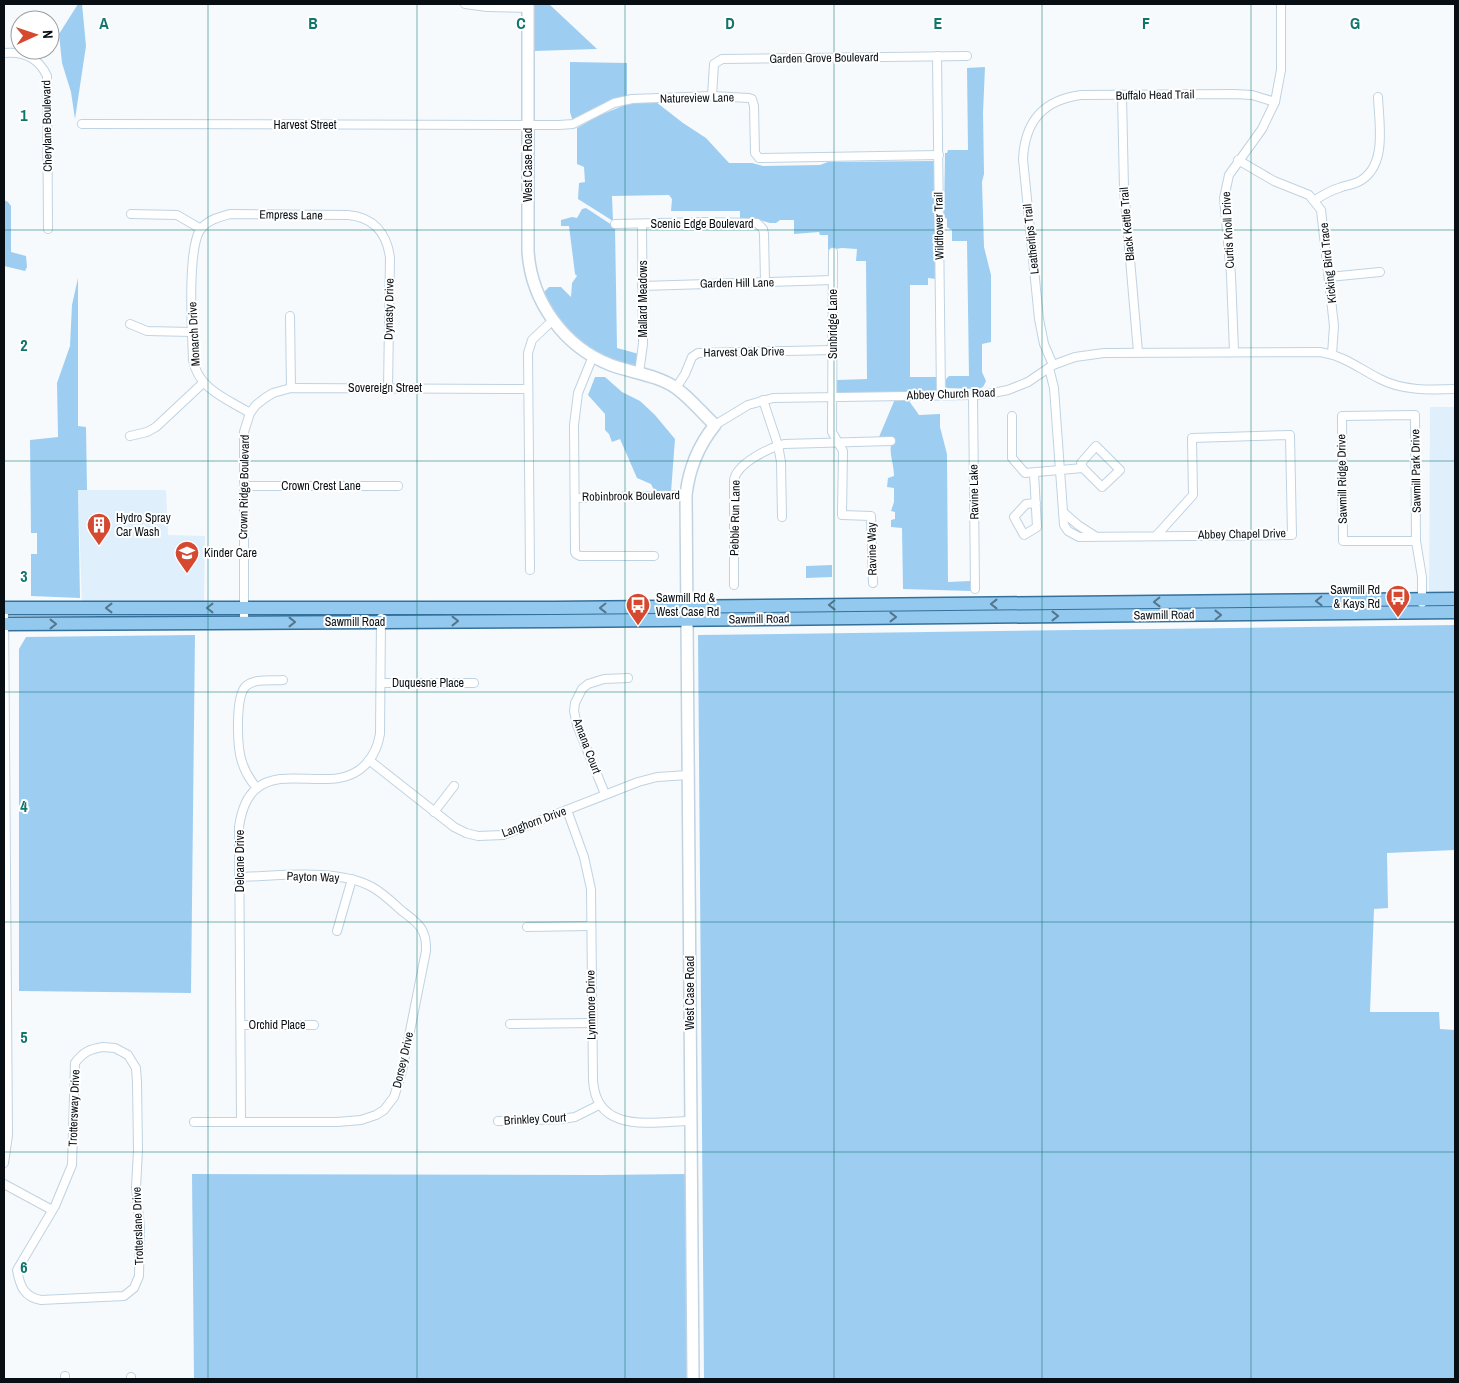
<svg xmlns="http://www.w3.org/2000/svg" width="1459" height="1383" font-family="'Archivo Narrow',sans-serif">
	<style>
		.built { fill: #dfeffc }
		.green { fill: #9ecdf2 }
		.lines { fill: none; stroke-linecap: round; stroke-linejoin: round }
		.street-casing { stroke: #bfd3e3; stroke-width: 10 }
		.secondary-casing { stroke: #bfd3e3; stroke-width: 14 }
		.primary-casing { stroke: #34709b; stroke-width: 15 }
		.street { stroke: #fff; stroke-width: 8 }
		.secondary { stroke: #fff; stroke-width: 11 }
		.primary { stroke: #93c9ee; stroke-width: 12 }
		.oneway { stroke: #54758c }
		.grid { fill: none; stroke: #0f766e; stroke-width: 1; stroke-opacity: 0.55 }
		.labels { text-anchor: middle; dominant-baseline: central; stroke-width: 4; stroke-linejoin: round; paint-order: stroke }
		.street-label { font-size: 12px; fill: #080f14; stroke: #fff }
		.poi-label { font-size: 12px; fill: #080f14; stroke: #fff; text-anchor: start }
		.grid-label { font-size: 16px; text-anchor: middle; font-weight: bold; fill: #0f766e; stroke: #fff; stroke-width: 4; stroke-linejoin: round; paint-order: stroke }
	</style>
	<rect width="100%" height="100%" fill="#f6fafd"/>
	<g class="built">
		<path d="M1430,407H1455V594H1429Z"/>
		<path d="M78,490H166L168,535L205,536L204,604H82Z"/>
	</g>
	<g class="green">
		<path d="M78,4H82L86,46L75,119L71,92L62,63L59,34Z"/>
		<path d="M534,4H549L597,49L534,51Z"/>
		<path d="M570,62L627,63V96L614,101L573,122L570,112Z"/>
		<path d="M985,67L983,113L984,174L982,182L984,247L991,275V342L982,344V372L986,381L983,387L978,389L946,388V379L949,376H969L967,241H952V230L947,227V219L944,217L945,153H947L948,150H968L967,68Z"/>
		<path d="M656,102L683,123L706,138L729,163H752L763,166L820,165L828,162L934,161L936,279L928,278V285H910V377H938V392L837,393V380L867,379L866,261H856L857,249L842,248L828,250V235H820L819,232L794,234V220H780L776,223H770L756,219H740V211H671L672,199L669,195L612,196L613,221L578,199L579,183L585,182L584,167L577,164V128L598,116L630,103Z"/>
		<path d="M4,200L8,202L11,206V252L26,256L27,267L25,271L4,266Z"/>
		<path d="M586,208L615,227L617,348L639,354L638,366C606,359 566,342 551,311C548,305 547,298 544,292L549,287H561L571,297L572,283L577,276L575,274L569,226H561V220L572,217L577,218L582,209Z"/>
		<path d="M78,278V426L86,427L87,490H78L80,598L31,596V554H37V533H31L30,440L58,437L57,383L70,346L72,305Z"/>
		<path d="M595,377H605L622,392L640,401L655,415L675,439L671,492H655L651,484L637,478L620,439L612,442L609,434L605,430V414L588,395Z"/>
		<path d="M907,398L919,415L940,414V427L947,454L948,582L970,581L971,591L903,589L902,528L891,527V520L895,519V512L891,511L894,502V488L887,487L888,478L894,476C894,463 888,453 892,440L879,437L895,399Z"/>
		<path d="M832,565V577L806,578V566Z"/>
		<path d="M1455,625V850L1387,853L1388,908L1374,909L1370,1012H1439L1440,1029L1455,1030V1379H704L698,635Z"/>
		<path d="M195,635L191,993L19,991V649L26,637Z"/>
		<path d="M192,1174L600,1175L688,1174L690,1379H194Z"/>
	</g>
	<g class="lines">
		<defs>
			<g id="street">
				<path d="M465,4L487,7L528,8"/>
				<path d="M4,53C23,51 39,58 47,76L48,229"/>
				<path d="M937,56L941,395"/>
				<path d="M1122,95L1124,189L1138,352"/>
				<path d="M712,96L714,64L722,59L967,56"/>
				<path d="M82,124L559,125L573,124L614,103L632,99L712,96L749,98L752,99L754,106L755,153L759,158L939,155"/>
				<path d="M1238,160L1274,181L1309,195L1321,210L1334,326L1332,354"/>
				<path d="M1315,200C1323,195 1331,190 1339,188C1346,185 1352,185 1358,182C1388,167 1379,124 1378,97"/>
				<path d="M131,214L177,215L201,229"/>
				<path d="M615,224L704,222L757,223L763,229L764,234L765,282"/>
				<path d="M833,252L832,432L843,451L842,515L871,516L873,583"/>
				<path d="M1329,277L1380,272"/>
				<path d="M642,286L833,280"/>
				<path d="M290,316L291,388"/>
				<path d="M130,324L147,331L192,332"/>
				<path d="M1234,351L1231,275L1224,198L1229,175L1262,129L1275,102L1281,70V4"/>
				<path d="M593,356L578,393L574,425L575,552L576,554L580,556H654"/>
				<path d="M1053,365L1044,344L1039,319L1023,159C1025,121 1043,100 1081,95L1234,94L1252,95L1275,102"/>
				<path d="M1049,368L1054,388L1064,525L1068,531L1079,537L1292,535L1290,435L1192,438L1193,495L1156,536"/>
				<path d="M639,373L643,344L642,224"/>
				<path d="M676,388L685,374L692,357L698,353L833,350"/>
				<path d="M973,395L975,589"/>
				<path d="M763,400L778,445L781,462L782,517"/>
				<path d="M250,413C227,399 198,389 193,360C192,333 187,251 200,230C207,220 219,217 230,214L348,215C373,217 387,233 390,258L388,389"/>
				<path d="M1012,416V458L1025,473L1083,468"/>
				<path d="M715,425L748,405L773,398L973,395L993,393L1008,390L1028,382L1053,365L1075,357L1104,353L1320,352C1345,356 1358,368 1380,379C1403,391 1430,390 1455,389"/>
				<path d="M130,436L147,432L156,427L203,383"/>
				<path d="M1096,446L1120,470L1102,487L1083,468L1081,463Z"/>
				<path d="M1034,473L1037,527L1024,535L1014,517L1026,504L1036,503"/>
				<path d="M244,486H398"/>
				<path d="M575,498L686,495"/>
				<path d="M1063,512L1078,525L1095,536"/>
				<path d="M1416,541H1343L1342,416L1415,415L1416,541L1422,577V603"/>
				<path d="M530,570L528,353L532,340L553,320"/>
				<path d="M734,585V480C737,463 769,448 784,444L891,441"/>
				<path d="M244,622V432L250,413L256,405L265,398L273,393L291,388L528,389"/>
				<path d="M381,683H474"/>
				<path d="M369,760L454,827L466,833L478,836L503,835L638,782L657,777L688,775"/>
				<path d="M257,788C250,780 245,772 242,762C237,748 235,696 246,686C255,678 272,681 283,680"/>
				<path d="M605,794L577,725L574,711L575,703L582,689L588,684L604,679L628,678"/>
				<path d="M567,810L584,857L591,889L593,1080C596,1134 651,1122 690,1121"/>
				<path d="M434,812L454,786"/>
				<path d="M527,927L590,926"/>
				<path d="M337,931L352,879"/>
				<path d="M510,1024L592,1023"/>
				<path d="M241,1025H314"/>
				<path d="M103,1047L115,1048L128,1055L136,1068L137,1082L138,1150L136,1187L140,1228L139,1276L134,1288L124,1296L41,1300C24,1297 20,1286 17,1270L55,1206L72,1165L75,1063C83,1052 90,1049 103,1047Z"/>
				<path d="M498,1121L562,1119L575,1117L599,1105"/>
				<path d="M194,1122H337L361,1120L376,1115L384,1110L394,1097L402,1071L426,951C427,929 418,923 402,911C393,903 383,893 372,887C338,868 278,876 239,877"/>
				<path d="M241,1122L239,827C241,813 245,798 256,789C285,764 336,795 365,765C374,756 378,746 380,734L381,618"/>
				<path d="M4,1163L8,1135L4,608"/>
				<path d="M4,1184L52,1210"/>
				<path d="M65,1376V1379"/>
				<path d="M131,1379V1377"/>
			</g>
			<path id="secondary" d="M528,4V251C531,301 564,347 611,365C633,373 657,375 676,388C690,398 702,413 715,425C698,446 689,468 686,495L693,1379"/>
			<g id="primary">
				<path d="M4,608H555L1455,599"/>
				<path d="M4,624L555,621L1455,612"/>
			</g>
		</defs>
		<use href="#street" class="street-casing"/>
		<use href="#secondary" class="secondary-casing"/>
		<use href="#primary" class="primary-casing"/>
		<use href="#street" class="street"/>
		<use href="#secondary" class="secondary"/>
		<use href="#primary" class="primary"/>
	</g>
	<defs><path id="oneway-chevron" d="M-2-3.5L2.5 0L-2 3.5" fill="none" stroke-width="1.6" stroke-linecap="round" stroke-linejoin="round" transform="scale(1.25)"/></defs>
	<g class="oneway">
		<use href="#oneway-chevron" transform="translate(1319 601) rotate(179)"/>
		<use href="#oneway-chevron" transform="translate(1157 602) rotate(179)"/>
		<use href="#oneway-chevron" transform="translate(994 604) rotate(180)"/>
		<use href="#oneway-chevron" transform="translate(832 605) rotate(179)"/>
		<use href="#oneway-chevron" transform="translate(109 608) rotate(-180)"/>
		<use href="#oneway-chevron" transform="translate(210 608) rotate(-180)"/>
		<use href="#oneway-chevron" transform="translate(603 608) rotate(179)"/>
		<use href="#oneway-chevron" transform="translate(1218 615) rotate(-1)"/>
		<use href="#oneway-chevron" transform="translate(1055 616)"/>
		<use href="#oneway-chevron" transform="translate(893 617)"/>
		<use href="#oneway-chevron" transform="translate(455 621)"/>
		<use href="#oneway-chevron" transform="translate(292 622)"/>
		<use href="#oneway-chevron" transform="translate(53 624)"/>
	</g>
	<path class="grid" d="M208,4V1379M417,4V1379M625,4V1379M834,4V1379M1042,4V1379M1251,4V1379M4,230H1455M4,461H1455M4,692H1455M4,922H1455M4,1152H1455"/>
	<defs>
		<symbol id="building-pin" viewBox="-11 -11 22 30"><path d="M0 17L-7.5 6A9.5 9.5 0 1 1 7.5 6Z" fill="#d54931" stroke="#fff"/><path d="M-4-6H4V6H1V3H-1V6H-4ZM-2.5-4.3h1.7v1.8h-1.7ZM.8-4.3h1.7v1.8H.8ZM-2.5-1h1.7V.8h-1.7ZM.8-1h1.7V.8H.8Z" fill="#fff"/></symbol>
		<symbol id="school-pin" viewBox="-11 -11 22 30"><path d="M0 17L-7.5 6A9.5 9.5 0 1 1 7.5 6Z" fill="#d54931" stroke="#fff"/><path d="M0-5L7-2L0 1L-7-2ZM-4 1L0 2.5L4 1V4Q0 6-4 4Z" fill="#fff"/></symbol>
		<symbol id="bus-pin" viewBox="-11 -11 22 30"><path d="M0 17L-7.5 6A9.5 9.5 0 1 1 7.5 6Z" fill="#d54931" stroke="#fff"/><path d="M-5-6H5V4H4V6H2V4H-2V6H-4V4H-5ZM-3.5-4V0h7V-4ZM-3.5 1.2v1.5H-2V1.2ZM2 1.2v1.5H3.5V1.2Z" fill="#fff"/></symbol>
	</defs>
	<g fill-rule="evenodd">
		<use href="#building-pin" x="85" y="511" width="28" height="38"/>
		<use href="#school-pin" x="173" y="539" width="28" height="38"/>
		<use href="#bus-pin" x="1384" y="583" width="28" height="38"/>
		<use href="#bus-pin" x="624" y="591" width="28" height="38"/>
	</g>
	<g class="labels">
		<g class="street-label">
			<text transform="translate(824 58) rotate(-1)">Garden Grove Boulevard</text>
			<text transform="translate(1155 95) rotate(-1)">Buffalo Head Trail</text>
			<text transform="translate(697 98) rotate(-1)">Natureview Lane</text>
			<text x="305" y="125">Harvest Street</text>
			<text transform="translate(47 126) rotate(-91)">Cherylane Boulevard</text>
			<text transform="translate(528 165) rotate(-90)">West Case Road</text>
			<text transform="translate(291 215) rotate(1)">Empress Lane</text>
			<text x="702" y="224">Scenic Edge Boulevard</text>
			<text transform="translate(1127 224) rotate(-95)">Black Kettle Trail</text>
			<text transform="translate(939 226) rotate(-91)">Wildflower Trail</text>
			<text transform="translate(1228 230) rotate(-93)">Curtis Knoll Drive</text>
			<text transform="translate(1031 239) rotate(-96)">Leatherlips Trail</text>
			<text transform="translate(1328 263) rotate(-96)">Kicking Bird Trace</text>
			<text transform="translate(737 283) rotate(-1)">Garden Hill Lane</text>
			<text transform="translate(643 299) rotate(-90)">Mallard Meadows</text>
			<text transform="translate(389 309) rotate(-89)">Dynasty Drive</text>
			<text transform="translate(833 324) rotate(-90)">Sunbridge Lane</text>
			<text transform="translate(194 334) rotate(-93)">Monarch Drive</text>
			<text transform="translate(744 352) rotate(-1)">Harvest Oak Drive</text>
			<text x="385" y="388">Sovereign Street</text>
			<text transform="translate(951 394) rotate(-2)">Abbey Church Road</text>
			<text transform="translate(1416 471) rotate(-91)">Sawmill Park Drive</text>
			<text transform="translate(1342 479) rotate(-91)">Sawmill Ridge Drive</text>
			<text x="321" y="486">Crown Crest Lane</text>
			<text transform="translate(244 487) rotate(-89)">Crown Ridge Boulevard</text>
			<text transform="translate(974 492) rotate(-91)">Ravine Lake</text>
			<text transform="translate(631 496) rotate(-1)">Robinbrook Boulevard</text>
			<text transform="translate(735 518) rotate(-89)">Pebble Run Lane</text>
			<text transform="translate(1242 534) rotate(-1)">Abbey Chapel Drive</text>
			<text transform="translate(872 549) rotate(-91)">Ravine Way</text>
			<text transform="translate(1164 615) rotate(-1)">Sawmill Road</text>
			<text transform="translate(759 619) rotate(-1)">Sawmill Road</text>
			<text x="355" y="622">Sawmill Road</text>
			<text x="428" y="683">Duquesne Place</text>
			<text transform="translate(587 746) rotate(69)">Amana Court</text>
			<text transform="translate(534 822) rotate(-20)">Langhorn Drive</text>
			<text transform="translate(240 861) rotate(-90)">Delcane Drive</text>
			<text transform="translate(313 877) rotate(2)">Payton Way</text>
			<text transform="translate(690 993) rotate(-90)">West Case Road</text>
			<text transform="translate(591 1005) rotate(-91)">Lynnmore Drive</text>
			<text x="277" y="1025">Orchid Place</text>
			<text transform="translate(403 1060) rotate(-77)">Dorsey Drive</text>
			<text transform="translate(74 1108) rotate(-88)">Trottersway Drive</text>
			<text transform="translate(535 1119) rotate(-3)">Brinkley Court</text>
			<text transform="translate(138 1226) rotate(-92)">Trotterslane Drive</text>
		</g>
		<g class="poi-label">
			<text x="116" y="518">Hydro Spray<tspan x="116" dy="14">Car Wash</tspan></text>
			<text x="204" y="553">Kinder Care</text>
			<text x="1380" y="590" text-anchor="end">Sawmill Rd<tspan x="1380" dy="14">&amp; Kays Rd</tspan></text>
			<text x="656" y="598">Sawmill Rd &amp;<tspan x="656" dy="14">West Case Rd</tspan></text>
		</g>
	</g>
	<g class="grid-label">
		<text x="104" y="29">A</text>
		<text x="313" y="29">B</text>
		<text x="521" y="29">C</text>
		<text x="730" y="29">D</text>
		<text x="938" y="29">E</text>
		<text x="1146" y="29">F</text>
		<text x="1355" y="29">G</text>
		<text x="24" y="121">1</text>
		<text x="24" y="351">2</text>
		<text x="24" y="582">3</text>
		<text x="24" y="812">4</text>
		<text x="24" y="1043">5</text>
		<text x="24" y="1273">6</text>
	</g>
	<rect width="1459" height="1383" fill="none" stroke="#080f14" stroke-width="10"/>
	<g transform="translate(35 35) rotate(87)"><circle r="24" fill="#ffffff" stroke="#9c9fa1"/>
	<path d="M0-4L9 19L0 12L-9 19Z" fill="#d54931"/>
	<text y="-8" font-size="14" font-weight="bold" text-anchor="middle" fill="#080f14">N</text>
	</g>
</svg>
